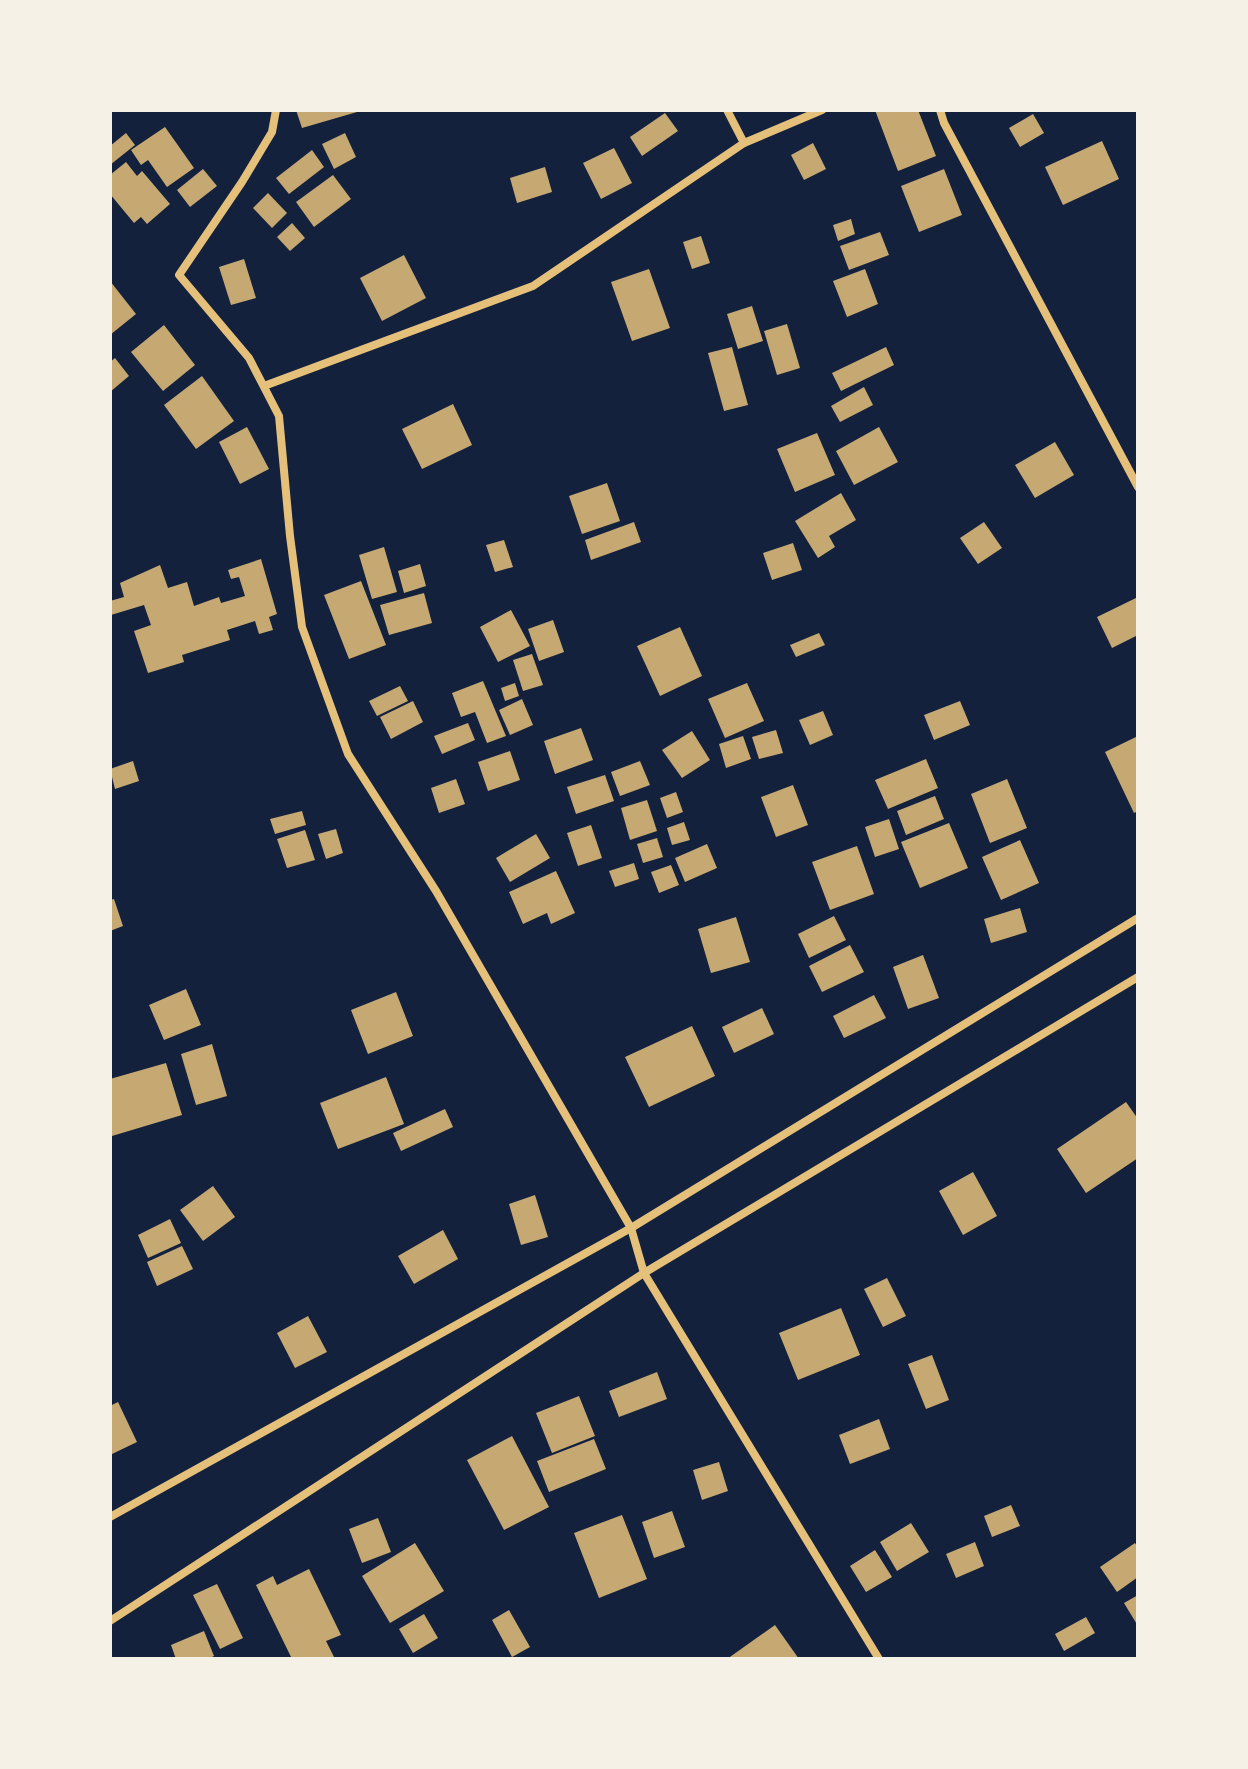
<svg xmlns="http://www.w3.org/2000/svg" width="1248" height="1769" font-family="Quicksand,sans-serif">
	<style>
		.building { fill: #c6a872 }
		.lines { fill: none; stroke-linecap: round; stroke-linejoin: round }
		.minor { stroke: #e5c07b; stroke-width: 8 }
	</style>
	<rect width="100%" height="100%" fill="#14213d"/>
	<g class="building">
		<path d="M296,110H356L357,112L302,128Z"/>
		<path d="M875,110H918L936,156L898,171Z"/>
		<path d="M665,113L678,131L642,156L630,137Z"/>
		<path d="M1033,114L1044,133L1020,147L1009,128Z"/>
		<path d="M165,127L194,168L167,187L148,160L141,165L131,150Z"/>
		<path d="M126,133L135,145L110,165V146Z"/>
		<path d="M345,133L356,157L334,169L322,144Z"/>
		<path d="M1102,141L1119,179L1063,205L1045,167Z"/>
		<path d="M813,143L826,169L804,180L791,155Z"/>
		<path d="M614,148L632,183L601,199L583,163Z"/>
		<path d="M312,150L324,167L289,194L276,178Z"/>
		<path d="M126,162L137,176L142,171L170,204L147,224L141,217L134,223L110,194V175Z"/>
		<path d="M545,167L552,192L517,203L510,178Z"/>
		<path d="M203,169L217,186L190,207L177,190Z"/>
		<path d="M944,169L962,215L919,232L901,186Z"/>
		<path d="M333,175L351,199L314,227L296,202Z"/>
		<path d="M268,193L287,213L272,228L253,208Z"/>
		<path d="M851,219L855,234L838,241L833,225Z"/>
		<path d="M292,223L305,238L290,251L277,237Z"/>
		<path d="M880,232L889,255L849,270L840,246Z"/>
		<path d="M701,236L710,263L692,269L683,242Z"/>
		<path d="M404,255L426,298L382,321L360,278Z"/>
		<path d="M244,259L256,298L231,305L219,267Z"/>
		<path d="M649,269L670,328L632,341L611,282Z"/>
		<path d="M865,269L878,304L847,317L833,281Z"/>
		<path d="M110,281L136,314L110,335Z"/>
		<path d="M752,306L763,341L738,349L727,314Z"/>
		<path d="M787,324L800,368L777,375L764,331Z"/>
		<path d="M164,325L195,365L163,391L131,352Z"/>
		<path d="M732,347L748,405L724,411L708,353Z"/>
		<path d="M886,347L894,365L841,391L832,373Z"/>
		<path d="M115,358L129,376L110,392V362Z"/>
		<path d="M202,376L234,421L196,449L164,405Z"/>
		<path d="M864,387L873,405L840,422L831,406Z"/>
		<path d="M453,404L472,445L422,469L402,429Z"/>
		<path d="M247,427L269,469L240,484L219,442Z"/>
		<path d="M879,427L898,462L854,485L836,451Z"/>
		<path d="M817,433L835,475L795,492L777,449Z"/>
		<path d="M1055,442L1074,475L1035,498L1015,465Z"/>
		<path d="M607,483L620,521L582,534L569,496Z"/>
		<path d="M841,493L856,520L829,536L835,547L818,558L795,521Z"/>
		<path d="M634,522L641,542L591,560L585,540Z"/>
		<path d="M984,522L1002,548L978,564L960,538Z"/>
		<path d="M504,540L513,567L495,572L486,545Z"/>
		<path d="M793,543L802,570L772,580L763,553Z"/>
		<path d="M384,547L397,592L372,599L359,555Z"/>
		<path d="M261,559L277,614L269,617L273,630L259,634L255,621L227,630L230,640L182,655L184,662L148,673L134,631L151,625L144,605L111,615L110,613V601L124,597L120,583L160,565L168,588L187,582L194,606L219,597L221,603L245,596L239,577L231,579L228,570Z"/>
		<path d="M420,564L426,586L404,593L398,571Z"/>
		<path d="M361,581L386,645L349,659L324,595Z"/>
		<path d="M424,593L432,623L389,635L380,605Z"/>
		<path d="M1138,597V635L1112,648L1097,617Z"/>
		<path d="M511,610L530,646L498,662L480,627Z"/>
		<path d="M553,620L564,652L539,661L528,629Z"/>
		<path d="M680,627L702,676L660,696L637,646Z"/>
		<path d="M819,633L825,645L796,657L790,645Z"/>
		<path d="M532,654L543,685L523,691L513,660Z"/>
		<path d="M483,681L506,736L487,743L475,712L461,717L452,693Z"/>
		<path d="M515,683L519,696L505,701L501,688Z"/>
		<path d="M747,683L764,721L725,738L708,699Z"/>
		<path d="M400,686L408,701L377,716L369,701Z"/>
		<path d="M522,699L533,725L510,735L499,710Z"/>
		<path d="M413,701L423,722L391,739L380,717Z"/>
		<path d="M960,701L970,725L934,740L924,715Z"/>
		<path d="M823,711L833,735L810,745L799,720Z"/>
		<path d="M468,723L475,740L442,754L434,736Z"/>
		<path d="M581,728L593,760L555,774L544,741Z"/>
		<path d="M776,730L783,753L759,759L752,737Z"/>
		<path d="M692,731L710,760L682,778L662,750Z"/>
		<path d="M743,736L751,759L726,768L719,744Z"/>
		<path d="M1138,736V811L1134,813L1105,752Z"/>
		<path d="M510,751L520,780L488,791L478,762Z"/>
		<path d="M926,759L938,788L888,809L875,780Z"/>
		<path d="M133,761L139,781L115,789L110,769Z"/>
		<path d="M640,761L650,785L620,796L611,772Z"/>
		<path d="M605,775L614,801L576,814L567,787Z"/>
		<path d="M456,779L465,804L439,813L431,788Z"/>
		<path d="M1007,779L1027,828L990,843L971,794Z"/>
		<path d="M793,785L808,825L776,837L761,797Z"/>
		<path d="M676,792L683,812L667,818L660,798Z"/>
		<path d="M935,796L944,819L906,835L897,811Z"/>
		<path d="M647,800L657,831L630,840L621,808Z"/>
		<path d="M302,811L306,825L275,834L270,819Z"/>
		<path d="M889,819L899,849L875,857L865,827Z"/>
		<path d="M684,822L690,840L672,845L667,828Z"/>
		<path d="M949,823L968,868L920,888L901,842Z"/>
		<path d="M591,825L602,858L578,866L567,833Z"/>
		<path d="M336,829L343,853L326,859L318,834Z"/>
		<path d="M305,830L315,860L287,868L277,839Z"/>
		<path d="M536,834L550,858L510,882L496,858Z"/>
		<path d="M657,838L663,857L643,863L637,844Z"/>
		<path d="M1020,840L1039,883L1001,900L982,857Z"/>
		<path d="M707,844L717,868L685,882L675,858Z"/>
		<path d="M857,846L874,894L830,910L812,862Z"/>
		<path d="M634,863L639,879L615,887L609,871Z"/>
		<path d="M671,865L679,885L659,893L651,872Z"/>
		<path d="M556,871L575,913L551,924L547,913L523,924L509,892Z"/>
		<path d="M114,899L123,926L110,931V900Z"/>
		<path d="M1020,908L1027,932L991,943L984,919Z"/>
		<path d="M834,916L846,940L809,958L798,934Z"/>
		<path d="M736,917L750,962L711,973L698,929Z"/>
		<path d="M850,945L864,972L822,992L809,966Z"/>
		<path d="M923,955L939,998L908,1009L893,967Z"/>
		<path d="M186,989L201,1025L164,1040L149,1005Z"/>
		<path d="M396,992L413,1036L368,1054L351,1010Z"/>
		<path d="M874,995L886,1018L844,1038L833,1016Z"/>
		<path d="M762,1008L774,1034L734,1053L722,1027Z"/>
		<path d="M692,1026L715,1076L649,1107L625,1057Z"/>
		<path d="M212,1044L227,1096L196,1105L181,1054Z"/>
		<path d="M166,1063L182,1115L112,1136L110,1079Z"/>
		<path d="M386,1077L404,1124L338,1149L320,1103Z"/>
		<path d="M1126,1102L1138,1119V1158L1086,1193L1057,1149Z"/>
		<path d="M445,1109L453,1127L401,1151L393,1133Z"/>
		<path d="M973,1172L997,1216L963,1235L939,1191Z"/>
		<path d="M213,1186L235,1217L203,1241L180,1210Z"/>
		<path d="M535,1195L548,1237L521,1245L509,1204Z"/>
		<path d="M170,1219L181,1243L148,1258L138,1235Z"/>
		<path d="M443,1230L458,1259L414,1284L398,1256Z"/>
		<path d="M182,1246L193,1269L157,1286L147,1262Z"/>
		<path d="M887,1278L906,1316L883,1327L864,1289Z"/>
		<path d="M841,1308L860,1355L798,1380L779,1333Z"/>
		<path d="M308,1316L327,1352L295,1368L277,1333Z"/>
		<path d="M932,1355L949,1400L926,1409L908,1364Z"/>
		<path d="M657,1372L667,1399L619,1417L609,1391Z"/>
		<path d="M579,1396L595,1436L552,1453L536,1413Z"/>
		<path d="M118,1402L137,1442L110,1455V1406Z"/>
		<path d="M879,1419L890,1449L850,1464L839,1435Z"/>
		<path d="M512,1436L549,1507L504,1530L467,1460Z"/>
		<path d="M594,1439L606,1469L549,1492L537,1461Z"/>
		<path d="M719,1462L728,1491L702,1500L693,1470Z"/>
		<path d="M1011,1505L1020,1526L992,1537L984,1516Z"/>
		<path d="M672,1511L685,1547L654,1558L642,1522Z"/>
		<path d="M622,1515L647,1579L599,1598L574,1533Z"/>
		<path d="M378,1518L391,1552L362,1563L349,1529Z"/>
		<path d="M911,1523L929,1552L897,1571L880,1542Z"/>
		<path d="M975,1542L984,1566L956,1578L946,1554Z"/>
		<path d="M415,1543L444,1591L390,1623L362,1576Z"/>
		<path d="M1135,1543L1138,1548V1577L1117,1592L1100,1567Z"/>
		<path d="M875,1550L892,1577L866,1592L850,1566Z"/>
		<path d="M309,1569L341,1635L326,1641L335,1659H292L256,1585L273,1576L277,1585Z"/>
		<path d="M217,1584L243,1638L220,1649L193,1595Z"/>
		<path d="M1138,1595V1626L1124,1603Z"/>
		<path d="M509,1610L530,1647L512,1657L492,1620Z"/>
		<path d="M424,1614L438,1638L413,1653L399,1629Z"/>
		<path d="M1086,1617L1095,1633L1064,1651L1055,1634Z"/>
		<path d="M775,1625L799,1659H727Z"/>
		<path d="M204,1631L214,1656L208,1659H176L171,1645Z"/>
	</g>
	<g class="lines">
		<g class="minor">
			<path d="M276,110L272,132L242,182L179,275L249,358L279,416L290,536L302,627L348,754L436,891L631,1228L644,1273L879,1659"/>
			<path d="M727,110L744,143L822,110"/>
			<path d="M940,110L944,123L1138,487"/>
			<path d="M264,386L533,286L744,143"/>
			<path d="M110,1517L631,1228L1138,918"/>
			<path d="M110,1621L644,1273L1138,977"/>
		</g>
	</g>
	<rect width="1248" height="1769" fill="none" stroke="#f6f1e7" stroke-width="224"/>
</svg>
